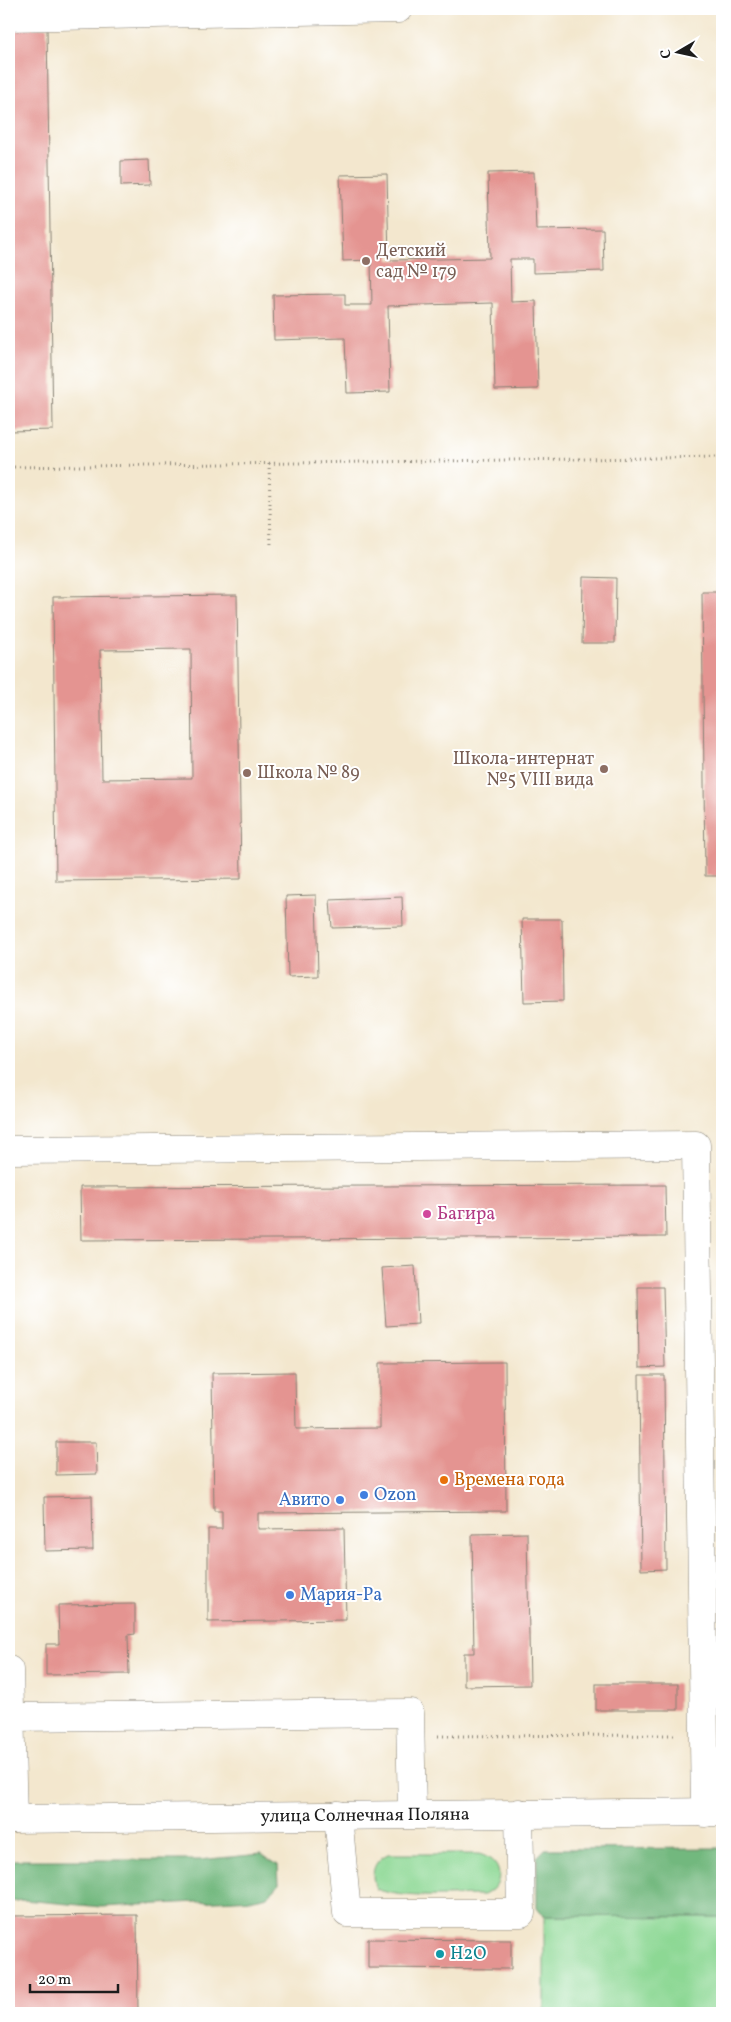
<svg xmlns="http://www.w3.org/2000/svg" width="731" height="2022" font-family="Vollkorn,serif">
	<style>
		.green { fill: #8dd894; stroke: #547a58 }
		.forest { fill: #72b87e; stroke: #476a4d }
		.building { fill: #e49491; fill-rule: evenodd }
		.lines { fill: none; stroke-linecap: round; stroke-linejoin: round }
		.minor-casing { stroke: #888275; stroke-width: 29 }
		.path { stroke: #888275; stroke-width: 3; stroke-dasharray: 1 4; stroke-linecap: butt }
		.minor { stroke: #fff; stroke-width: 28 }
		.education-dot { fill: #8d6e63; stroke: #fff; stroke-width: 2 }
		.hotel-dot { fill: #d1479c; stroke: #fff; stroke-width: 2 }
		.food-dot { fill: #e8710a; stroke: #fff; stroke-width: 2 }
		.shop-dot { fill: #3f7fe0; stroke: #fff; stroke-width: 2 }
		.culture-dot { fill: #0f9aa8; stroke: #fff; stroke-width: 2 }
		.labels { text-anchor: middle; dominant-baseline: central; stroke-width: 4; stroke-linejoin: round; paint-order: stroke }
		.education-label { font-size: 18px; fill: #785e54; stroke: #fff; text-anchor: start }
		.hotel-label { font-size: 18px; fill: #b23c85; stroke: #fff; text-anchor: start }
		.food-label { font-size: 18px; fill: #c56008; stroke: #fff; text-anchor: start }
		.shop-label { font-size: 18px; fill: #366cbe; stroke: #fff; text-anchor: start }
		.street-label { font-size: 18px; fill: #1c1c1c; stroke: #fff }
		.culture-label { font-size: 18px; fill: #0d838f; stroke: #fff; text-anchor: start }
	</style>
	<rect width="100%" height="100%" fill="#fff"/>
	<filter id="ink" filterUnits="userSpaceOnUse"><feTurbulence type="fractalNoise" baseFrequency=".02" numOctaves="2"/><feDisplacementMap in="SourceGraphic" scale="10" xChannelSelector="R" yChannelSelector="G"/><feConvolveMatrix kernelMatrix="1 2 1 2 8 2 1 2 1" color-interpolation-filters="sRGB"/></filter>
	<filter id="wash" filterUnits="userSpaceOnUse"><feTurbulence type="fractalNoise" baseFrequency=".0096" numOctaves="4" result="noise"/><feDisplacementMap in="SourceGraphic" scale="20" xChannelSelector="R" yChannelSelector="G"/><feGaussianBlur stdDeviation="1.12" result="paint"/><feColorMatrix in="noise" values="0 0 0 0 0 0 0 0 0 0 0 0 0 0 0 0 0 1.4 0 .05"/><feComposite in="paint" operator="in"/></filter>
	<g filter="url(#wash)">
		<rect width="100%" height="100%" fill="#f3e7ce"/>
		<g class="green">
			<path d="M388,1854H479C502,1860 507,1884 484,1895C453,1895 405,1900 376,1889C370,1874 373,1861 388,1854Z"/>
			<path d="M544,1916L722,1917V2013H544Z"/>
		</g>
		<g class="forest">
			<path d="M722,1848V1917L544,1916L537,1907V1857L545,1849Z"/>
			<path d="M261,1854L278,1865L279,1884L268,1896L254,1899L102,1907L24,1900L9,1902V1860H199Z"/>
		</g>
		<g id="blocks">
			<g class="building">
				<path d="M47,27L53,430L9,431V28Z"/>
				<path d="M149,160L150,185L121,186V161Z"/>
				<path d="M534,172L536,230L603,229L604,271L533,273V259H510L511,302L536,301L538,389L495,390L493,303L388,306L390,392L347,393L345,338L274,340L273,295L345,294V305H372L371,260L343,261L340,175L387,174L389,260L490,258L488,173Z"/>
				<path d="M583,577L616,578L615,643H582Z"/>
				<path d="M702,592H722V876H705Z"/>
				<path d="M237,595L241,879L56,881L53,597ZM191,649L192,778L102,779L100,650Z"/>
				<path d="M316,895L318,976L288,977L286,896Z"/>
				<path d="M402,897L403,926L332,928L330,900Z"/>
				<path d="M522,919H562L563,1001L524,1002Z"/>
				<path d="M665,1185L666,1237L81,1240L80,1187Z"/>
				<path d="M415,1266L418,1324L386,1326L382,1268Z"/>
				<path d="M638,1287H663L665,1367L639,1368Z"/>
				<path d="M505,1362L506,1511L258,1513V1529L344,1528L346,1620L208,1622V1529H222V1511H214L212,1373L295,1372L296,1429L380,1428V1363Z"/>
				<path d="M639,1375H664L666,1569L641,1570Z"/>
				<path d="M56,1442H96L97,1474L56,1475Z"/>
				<path d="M92,1496L93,1550L45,1551L44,1497Z"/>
				<path d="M527,1533L530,1685L464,1686V1653H474L472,1534Z"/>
				<path d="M135,1604V1634L128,1635L129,1674L46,1675V1644H59L58,1605Z"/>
				<rect x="596" y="1684" width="82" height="26"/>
				<path d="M137,1915L138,2013H9V1916Z"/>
				<path d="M368,1939L511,1940V1969L368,1968Z"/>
			</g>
		</g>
	</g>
	<g filter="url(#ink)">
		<use href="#blocks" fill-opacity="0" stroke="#888275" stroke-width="1"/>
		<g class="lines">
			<defs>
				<g id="minor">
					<path d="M9,17L398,9"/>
					<path d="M9,1150L696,1145L705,1813"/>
					<path d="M9,1670L13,1819"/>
					<path d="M10,1717L410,1713L412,1814"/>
					<path d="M338,1815L347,1913H521L519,1813"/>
					<path id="s1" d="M9,1819L722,1812"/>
				</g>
			</defs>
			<use href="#minor" class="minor-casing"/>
			<g class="path">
				<path d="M269,463L271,546"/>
				<path d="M9,467L722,457"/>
				<path d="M438,1736L677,1735"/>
			</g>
			<use href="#minor" class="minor"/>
		</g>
	</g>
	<g class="education-dot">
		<circle cx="366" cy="261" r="5"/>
		<circle cx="604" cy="769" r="5"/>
		<circle cx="247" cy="773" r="5"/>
	</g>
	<circle class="hotel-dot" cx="427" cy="1214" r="5"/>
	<circle class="food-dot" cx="444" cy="1480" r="5"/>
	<g class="shop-dot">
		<circle cx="364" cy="1495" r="5"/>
		<circle cx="340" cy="1500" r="5"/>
		<circle cx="290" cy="1595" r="5"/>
	</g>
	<circle class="culture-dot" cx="440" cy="1954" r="5"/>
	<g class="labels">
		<g class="education-label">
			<text x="376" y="251">Детский<tspan x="376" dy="21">сад № 179</tspan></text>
			<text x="594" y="759" text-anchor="end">Школа-интернат<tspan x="594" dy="21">№5 VIII вида</tspan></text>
			<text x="257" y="773">Школа № 89</text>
		</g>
		<g class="hotel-label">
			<text x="437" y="1214">Багира</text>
		</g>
		<g class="food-label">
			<text x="454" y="1480">Времена года</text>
		</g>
		<g class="shop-label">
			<text x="374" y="1495">Ozon</text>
			<text x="330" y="1500" text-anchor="end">Авито</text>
			<text x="300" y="1595">Мария-Ра</text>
		</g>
		<g class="street-label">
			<text stroke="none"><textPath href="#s1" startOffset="356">улица Солнечная Поляна</textPath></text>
		</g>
		<g class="culture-label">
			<text x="450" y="1954">H2O</text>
		</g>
	</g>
	<rect width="731" height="2022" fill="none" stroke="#fff" stroke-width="30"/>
	<g transform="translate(678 52) rotate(261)" stroke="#ffffff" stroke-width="4" paint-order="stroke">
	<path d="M0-4L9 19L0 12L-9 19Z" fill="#1c1c1c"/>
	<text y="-8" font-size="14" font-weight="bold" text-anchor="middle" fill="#1c1c1c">С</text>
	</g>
	<path d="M30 1984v8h88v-8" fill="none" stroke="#1c1c1c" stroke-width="2.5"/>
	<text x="38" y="1984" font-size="15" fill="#1c1c1c" stroke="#ffffff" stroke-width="4" paint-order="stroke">20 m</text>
</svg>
